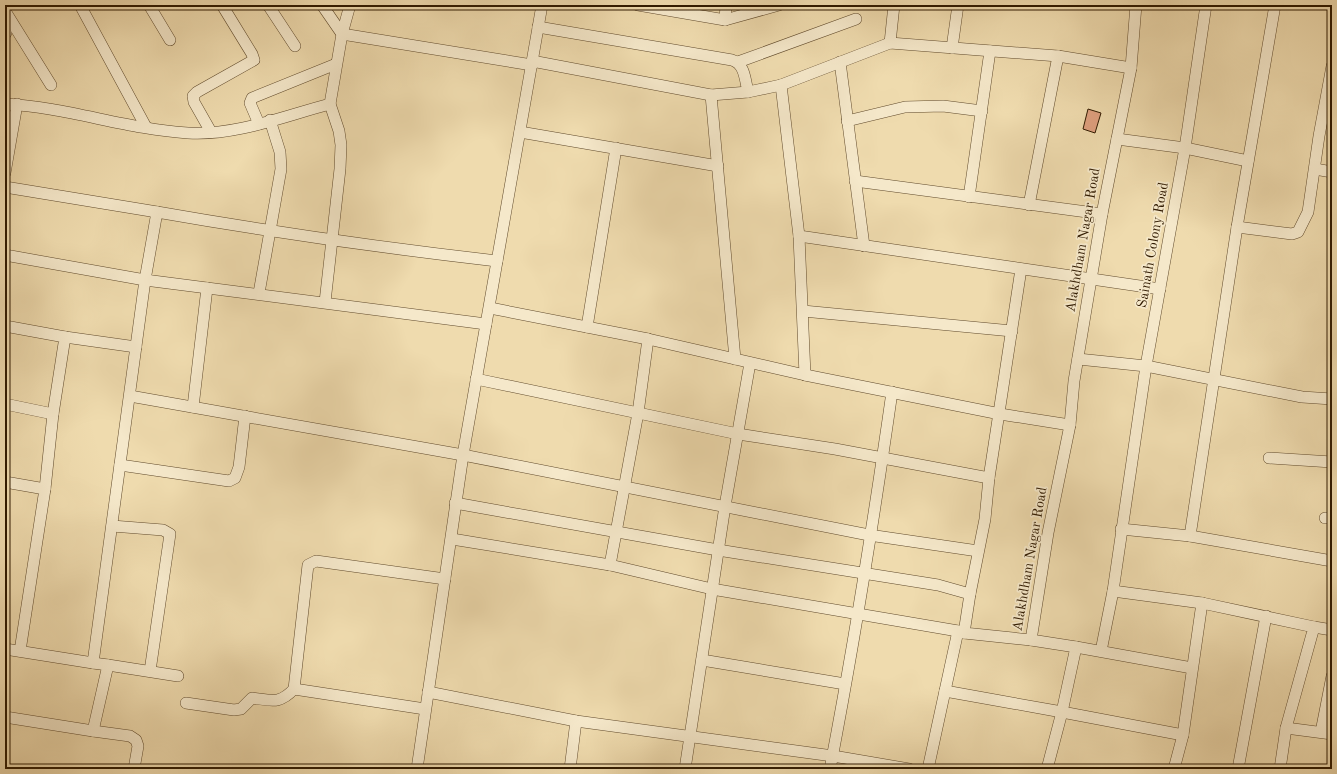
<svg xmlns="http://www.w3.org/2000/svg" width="1337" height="774" font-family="'Old Standard TT',serif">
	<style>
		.building { fill: #dfa07f; stroke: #301a00 }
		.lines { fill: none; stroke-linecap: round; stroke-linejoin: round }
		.minor-casing { stroke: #604a2c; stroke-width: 12 }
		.minor { stroke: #f5e8ca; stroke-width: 11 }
		.labels { text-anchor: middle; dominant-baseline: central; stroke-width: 3.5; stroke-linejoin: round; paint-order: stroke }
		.street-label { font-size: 14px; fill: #301a00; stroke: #f5e8ca }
	</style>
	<rect width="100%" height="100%" fill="#efdbae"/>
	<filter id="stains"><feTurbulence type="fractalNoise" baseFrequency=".005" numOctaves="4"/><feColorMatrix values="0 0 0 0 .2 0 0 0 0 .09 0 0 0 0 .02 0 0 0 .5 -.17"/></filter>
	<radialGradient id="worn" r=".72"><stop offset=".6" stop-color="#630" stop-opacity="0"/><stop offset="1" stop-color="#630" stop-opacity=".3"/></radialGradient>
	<path class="building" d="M1088,109L1101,113L1095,133L1083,129Z"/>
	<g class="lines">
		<defs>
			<g id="minor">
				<path d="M80,5L146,127"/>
				<path d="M149,5L170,40"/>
				<path d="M268,5L295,46"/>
				<path d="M322,5L342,34L532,65"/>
				<path d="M638,5L725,20L779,5"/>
				<path d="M1136,5L1131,68L1102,214L1074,381L1070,425L1048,533L1031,640L1076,647L1062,712L1183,735L1202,603L1314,627L1286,728L1280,769"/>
				<path d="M1206,5L1185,148L1146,366L1302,397L1332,399"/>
				<path d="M5,11L51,85"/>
				<path d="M725,20L726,5"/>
				<path d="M538,27L732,60C745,64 745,80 748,92"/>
				<path d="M5,33H6"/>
				<path d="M890,43L894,5"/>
				<path d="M952,48L958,5"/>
				<path d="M532,61L711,95L748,92L781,85"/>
				<path d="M738,62L856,19"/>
				<path d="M840,62L864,246"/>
				<path d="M1131,68L1058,56L890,43L781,85L799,236L1160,289"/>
				<path d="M711,95L735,359"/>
				<path d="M5,104C66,107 126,129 188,133C236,136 284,116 330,104L342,34L350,5"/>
				<path d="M847,121L905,107L943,106L982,111"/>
				<path d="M259,124L250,103L252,98L336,64"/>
				<path d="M211,132L194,102L193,96L197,92L254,60L252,54L222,5"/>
				<path d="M520,132L718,166"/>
				<path d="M1117,139L1185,148L1248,161"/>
				<path d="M1315,169L1332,172"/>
				<path d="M5,173L17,104"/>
				<path d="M855,181L1102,214"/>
				<path d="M5,187L157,212"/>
				<path d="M969,197L990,51"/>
				<path d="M1029,205L1058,56"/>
				<path d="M1237,227L1292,234L1298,232L1308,212L1319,136L1332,66"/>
				<path d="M799,236L805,375"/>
				<path d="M5,255L145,280L93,663L5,649"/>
				<path d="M259,293L281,169L280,152L270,120"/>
				<path d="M325,302L340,169L341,145L339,131L330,104"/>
				<path d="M490,308L648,339L805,375L1000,414L1070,425"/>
				<path d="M803,311L1012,331"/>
				<path d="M486,324L145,280L157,212C271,232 383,248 497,261"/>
				<path d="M5,326L65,337L53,414"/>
				<path d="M587,327L616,148"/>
				<path d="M65,337L136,347"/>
				<path d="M1078,359L1146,366L1113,591L1202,603"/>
				<path d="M476,379L738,434L835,449L989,478"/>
				<path d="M130,396L463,455L869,535L978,551"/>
				<path d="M5,404L53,414L45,489"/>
				<path d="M193,407L207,288"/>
				<path d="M1269,458L1332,462"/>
				<path d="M120,465L229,481L235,478L239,467L245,416"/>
				<path d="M5,482L45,489L20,651"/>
				<path d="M455,503L718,550L938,585L970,594L964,633L1031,640"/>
				<path d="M1325,518H1332"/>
				<path d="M112,526L163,530L170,534L150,671"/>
				<path d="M1121,529L1190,536L1237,227L1275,5"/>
				<path d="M1190,536L1332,561"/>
				<path d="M452,539L610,565L712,589L958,631L964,633"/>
				<path d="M610,565L638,413L648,339"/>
				<path d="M970,594L985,519L989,478L1021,269"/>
				<path d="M1314,627L1332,630"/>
				<path d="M1076,647L1192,668"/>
				<path d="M1101,651L1113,591"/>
				<path d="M702,660L845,684"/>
				<path d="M108,665L178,676"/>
				<path d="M294,689L308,565L316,561L445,579"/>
				<path d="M945,691L1062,712L1047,769"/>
				<path d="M428,692L576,721L833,756L909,769"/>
				<path d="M186,703L234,710L241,709L252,698C271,700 279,705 294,689L425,709"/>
				<path d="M5,717L93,731L108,665L93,663"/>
				<path d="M1286,728L1332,734"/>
				<path d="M93,731L130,736L136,740L138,746L134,769"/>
				<path d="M1321,732L1332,676"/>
				<path d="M417,769L463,455L542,5"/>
				<path d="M570,769L576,721"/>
				<path d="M685,769L725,506L750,363"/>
				<path d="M830,769C854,644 874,518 892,392"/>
				<path d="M928,769L958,631"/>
				<path d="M1174,769L1183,735"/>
				<path d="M1238,769L1266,616"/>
			</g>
		</defs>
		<use href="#minor" class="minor-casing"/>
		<use href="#minor" class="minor"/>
	</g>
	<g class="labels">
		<g class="street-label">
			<text transform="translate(1083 240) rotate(-80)">Alakhdham Nagar Road</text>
			<text transform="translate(1153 245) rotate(-80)">Sainath Colony Road</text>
			<text transform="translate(1030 559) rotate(-80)">Alakhdham Nagar Road</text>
		</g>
	</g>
	<rect width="1337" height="774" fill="none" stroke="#efdbae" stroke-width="20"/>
	<rect x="6" y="6" width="1325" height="762" fill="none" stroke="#301a00" stroke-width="2"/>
	<rect x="10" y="10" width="1317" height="754" fill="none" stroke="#301a00"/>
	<rect width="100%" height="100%" filter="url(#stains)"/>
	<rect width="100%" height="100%" fill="url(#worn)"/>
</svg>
